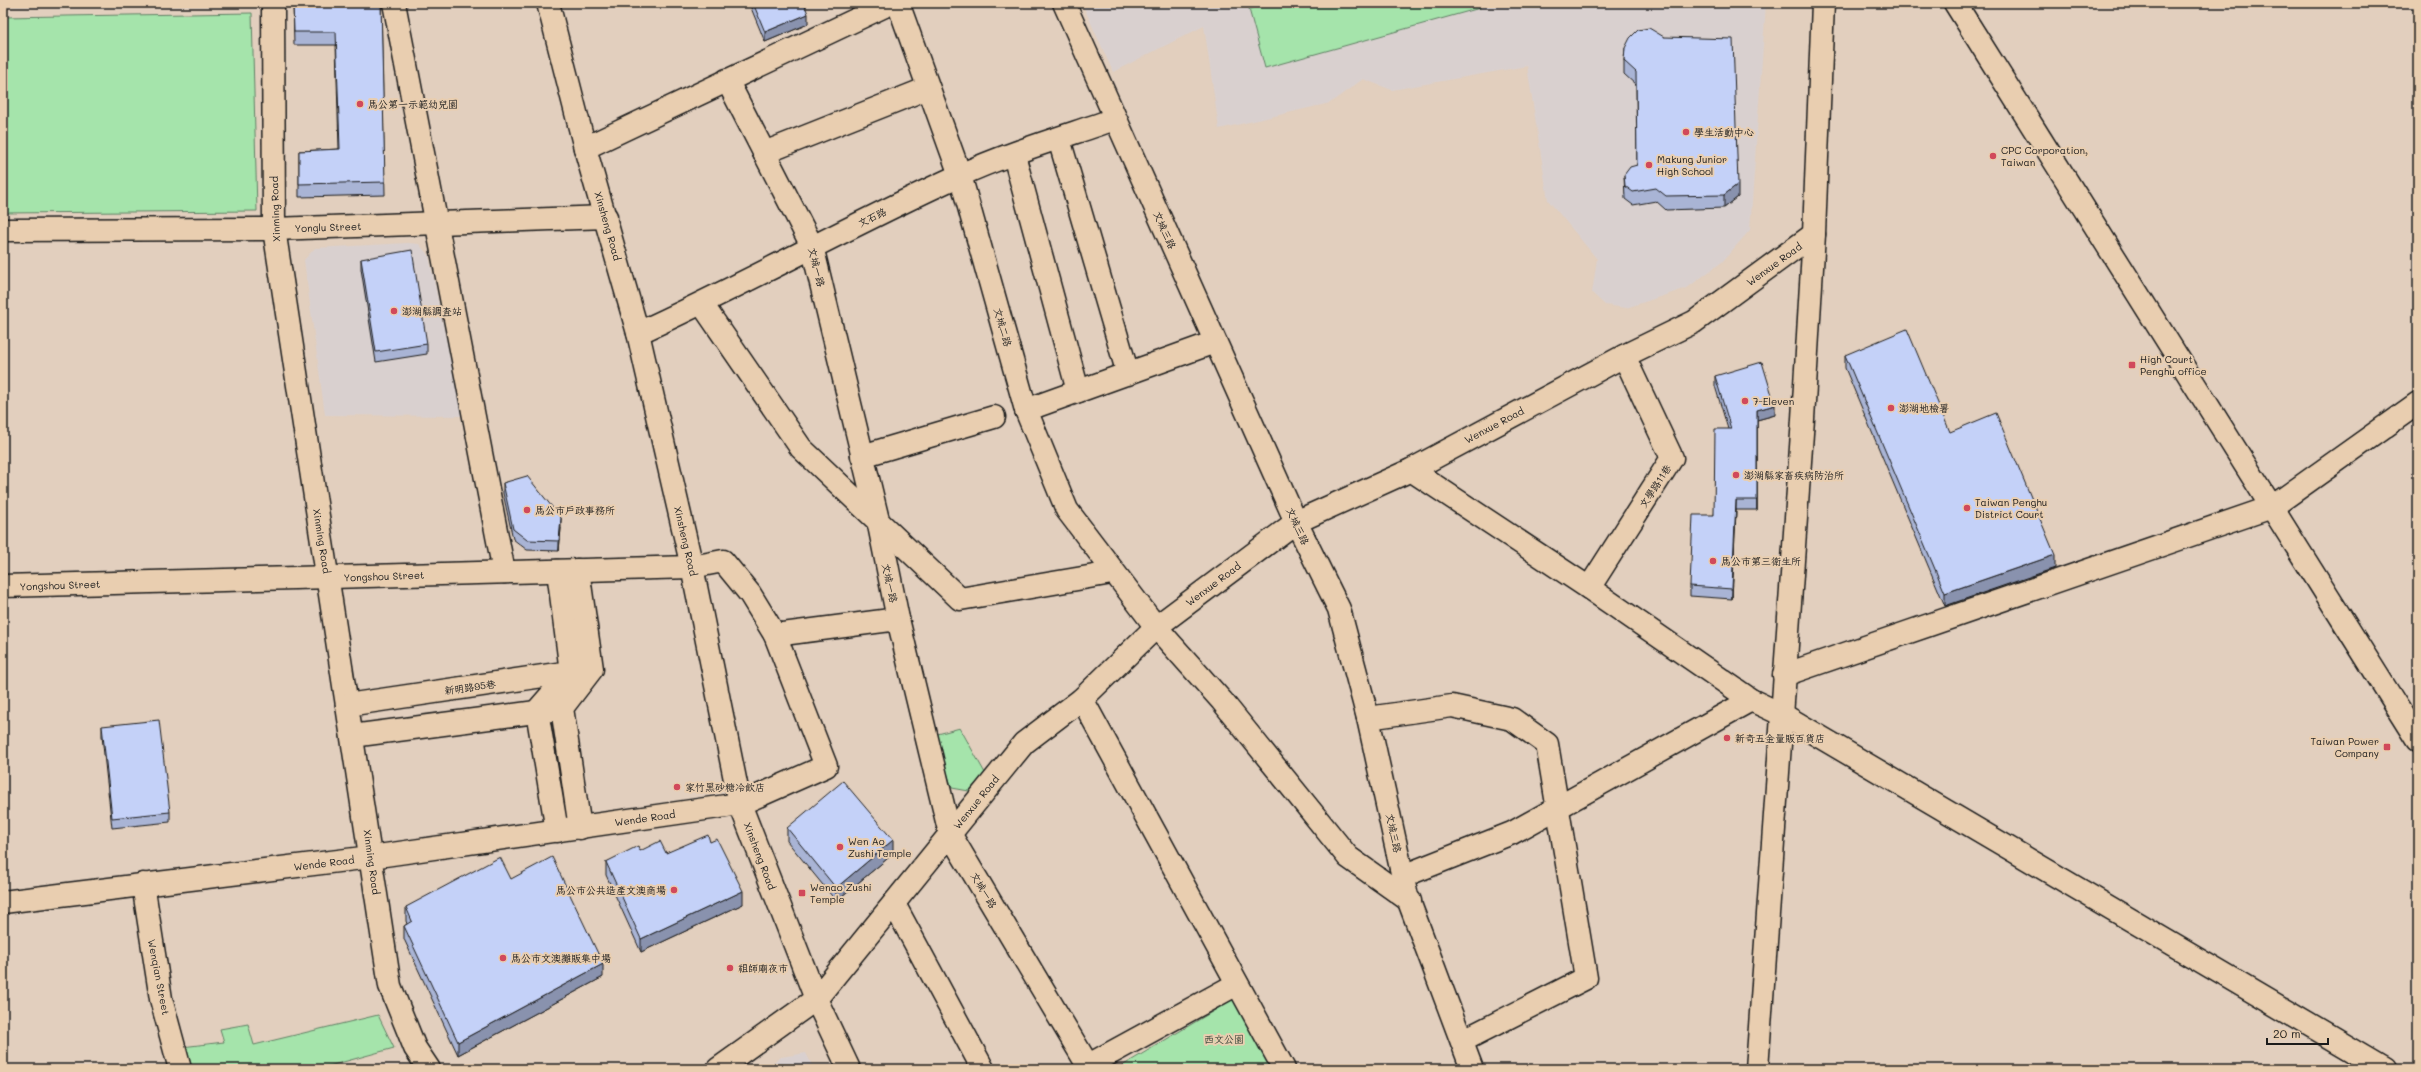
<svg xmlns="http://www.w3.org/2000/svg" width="2421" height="1072" font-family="Mali,'LXGW WenKai TC',sans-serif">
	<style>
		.built { fill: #d9d0cf }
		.green { fill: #a5e4ab; stroke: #608064 }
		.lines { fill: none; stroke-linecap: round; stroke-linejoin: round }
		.minor-casing { stroke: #1c1c1c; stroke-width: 25 }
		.major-casing { stroke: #1c1c1c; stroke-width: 25 }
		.minor { stroke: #e9ceb0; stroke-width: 22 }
		.major { stroke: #e9ceb0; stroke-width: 22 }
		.wall { fill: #a9b4d5; stroke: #1c1c1c }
		.shaded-wall { fill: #8992ae; stroke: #1c1c1c }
		.building { fill: #c4d1f8; stroke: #1c1c1c }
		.poi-dot { fill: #d1495b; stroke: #e9ceb0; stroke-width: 1.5 }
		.labels { text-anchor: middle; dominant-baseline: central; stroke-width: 4; stroke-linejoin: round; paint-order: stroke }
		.poi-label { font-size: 10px; fill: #1c1c1c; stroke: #e9ceb0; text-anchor: start }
		.street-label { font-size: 10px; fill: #1c1c1c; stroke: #e9ceb0 }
		.park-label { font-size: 10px; fill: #374439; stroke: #e9ceb0 }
	</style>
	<rect width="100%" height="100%" fill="#e2cfbe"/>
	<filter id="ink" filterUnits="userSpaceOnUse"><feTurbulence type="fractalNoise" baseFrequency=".025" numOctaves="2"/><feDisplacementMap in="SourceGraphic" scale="8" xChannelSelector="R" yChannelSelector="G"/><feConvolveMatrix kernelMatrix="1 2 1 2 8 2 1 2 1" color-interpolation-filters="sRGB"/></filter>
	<g filter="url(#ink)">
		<g class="built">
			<path d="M1082,3H1766L1750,230L1722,262L1687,288L1626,308L1605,305L1592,293L1597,259L1548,200L1527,66L1392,90L1363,79L1330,103L1219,129L1204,26L1113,72Z"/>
			<path d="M408,243L419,244L429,256L462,416L325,415L304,260L315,248Z"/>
			<path d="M806,1053L814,1069H765L781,1057Z"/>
		</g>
		<g class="green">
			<path d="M1270,3H1478L1480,8L1265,68L1249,9Z"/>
			<path d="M252,13L257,211L3,213V17Z"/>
			<path d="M960,728L985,773L969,791L952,788L934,735Z"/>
			<path d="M1235,998L1275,1069H1117Z"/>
			<path d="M378,1015L394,1048L318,1069H190L182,1047L224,1042L220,1029L248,1024L254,1045Z"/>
		</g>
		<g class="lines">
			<defs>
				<g id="minor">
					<path d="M273,3L274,229L390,986L415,1048L429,1069"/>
					<path d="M394,3L504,572"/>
					<path d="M898,3L960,175L1026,410L1067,510L1156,627L1222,701L1348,857L1410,901"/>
					<path d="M1064,3L1296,522L1339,609L1368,718L1407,896L1472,1069"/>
					<path d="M727,80L812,246L878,520L898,619L950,834L1090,1069"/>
					<path d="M1059,139L1128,374"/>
					<path d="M585,148L891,3"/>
					<path d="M764,153L928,88"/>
					<path d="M1014,155L1078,391"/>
					<path d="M3,230L274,229L606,217"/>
					<path d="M702,304L801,448L960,599L1112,573"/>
					<path d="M638,333C746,284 850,225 958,176C1008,153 1063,137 1115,119"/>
					<path d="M1026,410L1215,342"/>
					<path d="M862,456L994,417"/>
					<path d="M1411,470L1589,588L1751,700L1783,715L2384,1069"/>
					<path d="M578,570L592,669L562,708L580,828"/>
					<path d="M3,586L692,567L723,561L750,594L775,635L826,766L740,804L371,857L3,902"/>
					<path d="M1589,588L1672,458L1624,356"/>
					<path d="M775,635L898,619"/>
					<path d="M1784,675L2272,507L2418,403"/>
					<path d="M1082,699L1284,1069"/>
					<path d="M347,705L577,671"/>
					<path d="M1368,718L1452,706L1512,719L1547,744L1586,978L1462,1041"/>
					<path d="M352,736L551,710"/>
					<path d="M557,831L537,711L571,672L558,571"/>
					<path d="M1403,876L1512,833L1751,700"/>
					<path d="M143,884L161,999L180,1069"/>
					<path d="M894,904L983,1069"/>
					<path d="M1087,1066L1237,984"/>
					<path d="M718,1069L816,999L1024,743L1082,699L1156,627L1296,522L1411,470L1624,356L1694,322L1814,234"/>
				</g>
				<g id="major">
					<path d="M548,3L585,148L638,333L692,567L740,804L816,999L849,1069"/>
					<path d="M1955,3L2418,740"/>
					<path d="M1757,1069L1803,419L1814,234L1823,3"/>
				</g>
			</defs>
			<use href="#minor" class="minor-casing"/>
			<use href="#major" class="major-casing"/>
			<use href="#minor" class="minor"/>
			<use href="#major" class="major"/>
		</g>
		<g class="wall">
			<path d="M293,3H381L385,195L299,197V151L339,149L336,45H294Z"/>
			<path d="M749,3H804L808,24L765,42Z"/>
			<path d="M1625,48L1738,197L1724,208L1666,210L1656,201L1633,205L1625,199L1624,175L1637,165L1636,85L1624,74V61Z"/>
			<path d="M361,259L427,344V354L376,362L361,269Z"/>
			<path d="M1845,355L1950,432L2055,568L1945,606L1845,368Z"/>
			<path d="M1715,376L1775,415L1757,420V510H1736L1732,599L1690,596V586L1714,515L1728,429L1715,386Z"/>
			<path d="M503,483L561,528L559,551L527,550L513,539L503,493Z"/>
			<path d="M102,726L170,812V822L112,828L102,736Z"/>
			<path d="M787,828L893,854L836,901L787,841Z"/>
			<path d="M710,842L743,904L641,952L606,875V862L640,851L666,853Z"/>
			<path d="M511,879L603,977L458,1055L404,939V926L407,924L406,921V907Z"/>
		</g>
		<g class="shaded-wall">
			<path d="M808,14V24L765,42V32Z"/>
			<path d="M1738,184V197L1724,208V195Z"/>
			<path d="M1775,405V415L1757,420V510V410Z"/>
			<path d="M1736,500V510L1732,599V589Z"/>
			<path d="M561,518V528L559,551V541Z"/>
			<path d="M2055,555V568L1945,606V593Z"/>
			<path d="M893,840V854L836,901V888Z"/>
			<path d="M743,891V904L641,952V939Z"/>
			<path d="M603,964V977L458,1055V1042Z"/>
		</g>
		<g class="building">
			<path d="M293,3H381L385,182L299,184V151L340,149L336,32H294Z"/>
			<path d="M753,3H804L808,14L765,32Z"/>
			<path d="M1649,28L1664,37L1733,39L1738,184L1724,195L1666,196L1656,188L1633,192L1625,186L1624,175L1630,167L1637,165L1636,72L1624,61L1625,48L1630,38L1638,30Z"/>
			<path d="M412,250L427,344L376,352L361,259Z"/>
			<path d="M1907,329L1950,432L1996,413L2055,555L1945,593L1845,355Z"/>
			<path d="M1762,362L1775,405L1757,410V500H1736L1732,589L1690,586L1693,515H1714L1715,429H1731L1715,376Z"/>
			<path d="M527,476L561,518L559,541L527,540L513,529L503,483Z"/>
			<path d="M159,720L170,812L112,818L102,726Z"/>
			<path d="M843,781L893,840L836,888L787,828Z"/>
			<path d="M708,835L710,842L717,839L743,891L641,939L606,862L638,846L640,851L660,841L666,853Z"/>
			<path d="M500,857L511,879L552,857L603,964L458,1042L404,926L412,921L406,907Z"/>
		</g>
	</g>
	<g class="poi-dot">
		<circle cx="360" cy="104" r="4"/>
		<circle cx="1686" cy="132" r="4"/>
		<circle cx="1993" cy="156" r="4"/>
		<circle cx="1649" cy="165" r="4"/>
		<circle cx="394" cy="311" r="4"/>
		<rect x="2128" y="361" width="8" height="8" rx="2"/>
		<circle cx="1745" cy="401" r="4"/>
		<circle cx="1891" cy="408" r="4"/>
		<circle cx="1736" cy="475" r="4"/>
		<circle cx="1967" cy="508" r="4"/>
		<circle cx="527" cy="510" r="4"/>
		<circle cx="1713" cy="561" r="4"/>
		<circle cx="1727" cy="738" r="4"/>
		<rect x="2383" y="743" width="8" height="8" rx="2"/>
		<circle cx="677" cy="787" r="4"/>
		<circle cx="840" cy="847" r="4"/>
		<circle cx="674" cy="890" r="4"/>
		<rect x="798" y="889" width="8" height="8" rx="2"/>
		<circle cx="503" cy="958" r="4"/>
		<circle cx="730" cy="968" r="4"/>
	</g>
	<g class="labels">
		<g class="poi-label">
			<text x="368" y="104">馬公第一示範幼兒園</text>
			<text x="1694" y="132">學生活動中心</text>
			<text x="2001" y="150">CPC Corporation,<tspan x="2001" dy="12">Taiwan</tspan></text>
			<text x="1657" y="159">Makung Junior<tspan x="1657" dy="12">High School</tspan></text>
			<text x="402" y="311">澎湖縣調查站</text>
			<text x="2140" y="359">High Court<tspan x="2140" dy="12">Penghu office</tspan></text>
			<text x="1753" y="401">7-Eleven</text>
			<text x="1899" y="408">澎湖地檢署</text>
			<text x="1744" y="475">澎湖縣家畜疾病防治所</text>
			<text x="1975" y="502">Taiwan Penghu<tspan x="1975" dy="12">District Court</tspan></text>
			<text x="535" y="510">馬公市戶政事務所</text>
			<text x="1721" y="561">馬公市第三衛生所</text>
			<text x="1735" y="738">新奇五金量販百貨店</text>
			<text x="2379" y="741" text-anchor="end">Taiwan Power<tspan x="2379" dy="12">Company</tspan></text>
			<text x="685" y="787">家竹黑砂糖冷飲店</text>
			<text x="848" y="841">Wen Ao<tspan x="848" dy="12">Zushi Temple</tspan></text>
			<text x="810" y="887">Wenao Zushi<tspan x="810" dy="12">Temple</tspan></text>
			<text x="666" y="890" text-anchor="end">馬公市公共造產文澳商場</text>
			<text x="511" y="958">馬公市文澳攤販集中場</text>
			<text x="738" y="968">祖師廟夜市</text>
		</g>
		<g class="street-label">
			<text transform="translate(275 209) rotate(-92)">Xinming Road</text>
			<text transform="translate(872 217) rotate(-26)">文石路</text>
			<text transform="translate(608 226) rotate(74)">Xinsheng Road</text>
			<text transform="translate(328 227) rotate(-2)">Yonglu Street</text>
			<text transform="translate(1165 230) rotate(66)">文城三路</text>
			<text transform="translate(1774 264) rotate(-36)">Wenxue Road</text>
			<text transform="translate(817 267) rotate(76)">文城一路</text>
			<text transform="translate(1003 327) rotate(74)">文城二路</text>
			<text transform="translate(1494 425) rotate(-28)">Wenxue Road</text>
			<text transform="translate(1655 486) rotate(-57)">文學路11巷</text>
			<text transform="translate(1298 526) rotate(65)">文城三路</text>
			<text transform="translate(322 541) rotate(81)">Xinming Road</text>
			<text transform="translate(686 541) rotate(77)">Xinsheng Road</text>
			<text transform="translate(384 576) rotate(-2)">Yongshou Street</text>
			<text transform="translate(890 583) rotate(78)">文城一路</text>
			<text transform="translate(1213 584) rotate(-37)">Wenxue Road</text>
			<text transform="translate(60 585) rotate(-2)">Yongshou Street</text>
			<text transform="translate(470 687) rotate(-8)">新明路95巷</text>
			<text transform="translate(976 802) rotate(-51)">Wenxue Road</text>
			<text transform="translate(645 818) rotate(-8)">Wende Road</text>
			<text transform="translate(1394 833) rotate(78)">文城三路</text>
			<text transform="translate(760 856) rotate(69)">Xinsheng Road</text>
			<text transform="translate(372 862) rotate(82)">Xinming Road</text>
			<text transform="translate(324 863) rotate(-7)">Wende Road</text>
			<text transform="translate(984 890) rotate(59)">文城一路</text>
			<text transform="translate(159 977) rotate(79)">Wenqian Street</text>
		</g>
		<g class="park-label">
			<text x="1224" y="1039">西文公園</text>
		</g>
	</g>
	<rect width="2421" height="1072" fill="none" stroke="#e9ceb0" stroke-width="16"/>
	<rect x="8" y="8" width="2405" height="1056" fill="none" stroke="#1c1c1c" stroke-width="1.5" filter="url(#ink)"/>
	<path d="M2267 1038v6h61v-6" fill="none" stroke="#1c1c1c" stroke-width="2"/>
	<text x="2273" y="1038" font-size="12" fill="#1c1c1c" stroke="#e9ceb0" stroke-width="3" paint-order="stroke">20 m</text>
</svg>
